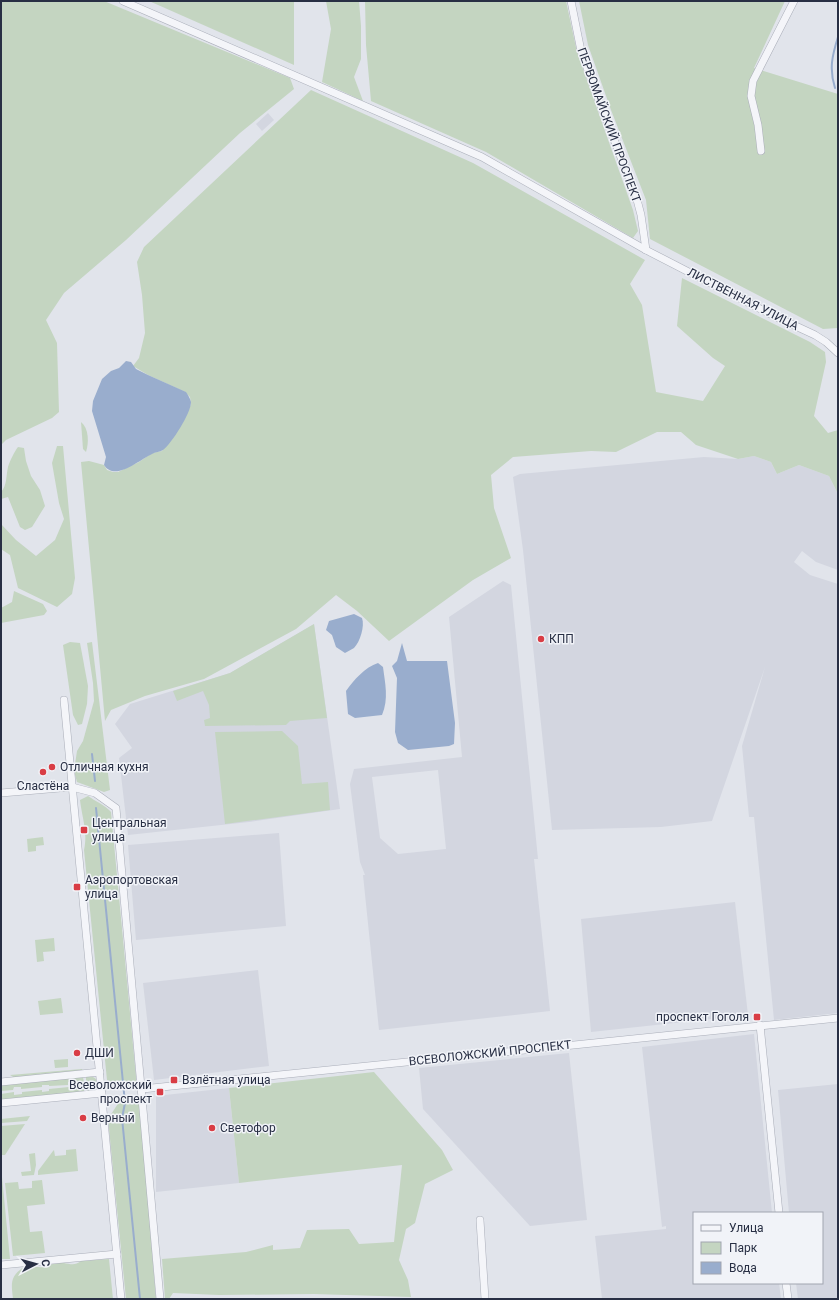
<svg xmlns="http://www.w3.org/2000/svg" width="839" height="1300" font-family="Roboto,sans-serif">
	<style>
		.built { fill: #d3d6e0; fill-rule: evenodd }
		.green { fill: #c4d5c1 }
		.water { fill: #99adcd }
		.lines { fill: none; stroke-linecap: round; stroke-linejoin: round }
		.stream { stroke: #99adcd; stroke-width: 2 }
		.minor-casing { stroke: #aaaeb9; stroke-width: 8 }
		.minor { stroke: #f4f5f9; stroke-width: 7 }
		.poi-dot { fill: #d93d45; stroke: #f1f3f8; stroke-width: 1.5 }
		.labels { text-anchor: middle; dominant-baseline: central; stroke-width: 3; stroke-linejoin: round; paint-order: stroke }
		.street-label { font-size: 12px; fill: #282f44; stroke: #f1f3f8 }
		.poi-label { font-size: 12px; fill: #282f44; stroke: #f1f3f8; text-anchor: start }
	</style>
	<rect width="100%" height="100%" fill="#e1e4eb"/>
	<g class="built">
		<path d="M268,113L274,120L262,131L256,124Z"/>
		<path d="M754,456L771,462L777,474L799,465L829,476L838,494V570L816,562L802,551L794,562L810,575L838,584V1013L774,1020L754,817H749L742,746L765,667L712,821L661,827L552,830L523,550L513,477L520,474L704,457L738,459Z"/>
		<path d="M503,581L511,585L538,859H534L550,1011L379,1030L363,875H365L360,862L350,784L354,769L462,757L449,617ZM438,770L446,849L398,854L380,838L372,777Z"/>
		<path d="M314,624L340,809L249,822L128,835L119,758L132,748L115,724L130,704L230,673Z"/>
		<path d="M279,833L286,926L136,940L128,845Z"/>
		<path d="M735,902L748,1015L591,1032L581,919Z"/>
		<path d="M258,970L269,1066L154,1080L143,983Z"/>
		<path d="M754,1034L772,1213H694V1283H779L781,1299H602L595,1236L666,1229V1226L662,1227L642,1047Z"/>
		<path d="M569,1053L587,1220L530,1226L423,1109L419,1068Z"/>
		<path d="M838,1084V1299H798L796,1283H822V1213H789L778,1090Z"/>
		<path d="M229,1088L239,1183L156,1192V1096Z"/>
	</g>
	<g class="green">
		<path d="M1,1H104L290,78L294,89L240,133L126,240L64,293L46,320L57,343L59,412L52,418L6,440L1,445Z"/>
		<path d="M149,1H294V65Z"/>
		<path d="M326,1H359L361,26V59L354,77L363,101L322,82L331,29Z"/>
		<path d="M365,1H566L577,52L633,210L638,231L633,238L486,152L371,101L366,45Z"/>
		<path d="M579,1H785L754,68L838,94V328L823,329L650,239L646,200L611,110L588,45Z"/>
		<path d="M311,90L473,163L645,260L630,284L642,305L656,392L703,401L725,366L713,358L677,326L682,278L810,342L825,352L826,362L814,416L828,433L838,430V494L829,476L799,465L777,474L771,462L754,456L738,459L696,445L681,432H657L616,452L591,451L513,457L491,475L494,508L511,558L473,580L389,641L357,611L336,595L296,629L204,679L145,696L111,710L105,721L81,462L89,461L104,465L107,470L113,472H118L139,462L152,453L162,451L184,420L191,404L190,397L185,392L148,375L133,366L139,358L145,333L142,295L137,262L144,247Z"/>
		<path d="M81,422C89,428 89,443 86,452L83,449Z"/>
		<path d="M57,446H63L75,578L72,594L57,607L18,588L10,555L1,549V524L16,540L36,556L55,540L64,519L59,503L52,463Z"/>
		<path d="M18,447L24,448L26,461L31,476L40,490L45,506L32,527L25,530L20,527L8,497L1,499V492C7,486 6,476 8,467C10,461 14,452 18,447Z"/>
		<path d="M14,591L43,604L47,611L44,615L1,623V608L12,602Z"/>
		<path d="M314,624L327,718L290,721L286,725L205,726L204,720L210,718L209,705L203,691L177,701L173,691L230,673Z"/>
		<path d="M70,642L80,643L88,686L87,704L82,724L78,725L73,715L63,645Z"/>
		<path d="M92,642L110,790L104,792L77,782L74,771L77,751L83,741L94,701L93,683L87,643Z"/>
		<path d="M282,731L298,746L302,784L328,782L330,810L225,824L215,732Z"/>
		<path d="M88,796C95,801 105,805 111,812L137,1087L120,1089L107,1080L84,850C88,831 82,818 80,800Z"/>
		<path d="M43,837L44,845L36,846V851L28,852L27,839Z"/>
		<path d="M54,938L55,951L43,952L44,961L37,962L35,940Z"/>
		<path d="M61,998L63,1013L40,1015L38,1001Z"/>
		<path d="M68,1059V1067L55,1068L54,1060Z"/>
		<path d="M82,1069L83,1071L15,1078L10,1075Z"/>
		<path d="M374,1072L442,1150L453,1170L425,1184L415,1223L406,1229L399,1260L408,1280L411,1297L314,1294L219,1295L173,1293L169,1299H165L162,1259L246,1252L273,1245V1250L300,1248L307,1230L349,1229L359,1244L394,1242L402,1165L239,1183L229,1088Z"/>
		<path d="M86,1076C92,1076 97,1077 98,1084L94,1091L87,1092V1088L89,1087L90,1084L89,1082L86,1081Z"/>
		<path d="M83,1077L84,1083L76,1084V1081L68,1082V1085L49,1086V1085H42V1087L21,1089V1087H14L13,1090L1,1091V1085Z"/>
		<path d="M77,1086H84V1092L1,1100V1094L14,1092V1095L22,1094V1092L42,1090V1092L49,1091V1089L69,1087V1090L76,1089Z"/>
		<path d="M128,1098L140,1105L156,1299H126L108,1119L121,1099Z"/>
		<path d="M30,1116L27,1121L1,1123V1119Z"/>
		<path d="M25,1124L5,1155H2L1,1126Z"/>
		<path d="M76,1149L78,1171L38,1175V1171L53,1151L54,1150L55,1156L66,1155V1150Z"/>
		<path d="M35,1153L36,1165L34,1175L22,1176L21,1172L31,1171L29,1154Z"/>
		<path d="M1,1177H2L10,1259H1Z"/>
		<path d="M42,1180L45,1204L27,1206L30,1232L42,1231L45,1253L13,1256L5,1183L18,1182L19,1189L32,1188V1181Z"/>
		<path d="M109,1259L113,1299H13C12,1288 9,1278 20,1270C22,1268 24,1266 28,1266C33,1265 37,1268 43,1267C50,1266 56,1261 64,1263C70,1264 75,1266 81,1261Z"/>
	</g>
	<g class="water">
		<path d="M126,361L131,362L136,369L148,375L186,392C188,395 190,398 191,402C191,413 172,443 163,450C160,452 155,452 152,454C139,460 115,482 104,465L106,457L92,411L93,401L102,379L111,371L119,368Z"/>
		<path d="M354,614L362,618C365,626 360,642 354,648C351,650 348,651 345,653L336,647L332,635L326,630L329,621Z"/>
		<path d="M402,643L407,661H447L455,723L454,744L449,746L408,750L398,743L395,732L397,678L392,666L397,661Z"/>
		<path d="M378,663L383,667C385,683 389,699 382,715L355,718L348,714L346,691C354,680 365,667 378,663Z"/>
	</g>
	<g class="lines">
		<g class="stream">
			<path d="M835,88C829,69 832,56 838,37"/>
			<path d="M92,754L95,781"/>
			<path d="M96,808L125,1103L122,1118L140,1299"/>
		</g>
		<defs>
			<g id="minor">
				<path d="M123,1L482,157L646,250L774,316L815,335L826,342L838,353"/>
				<path d="M571,1L581,51L602,109L636,196L641,215L646,250"/>
				<path d="M761,151L758,125L751,96L753,81L794,1"/>
				<path d="M64,700L121,1299"/>
				<path d="M1,793L72,787L95,793L116,808L160,1299"/>
				<path d="M760,1025L779,1213"/>
				<path d="M1,1082L100,1072"/>
				<path d="M142,1089L838,1018"/>
				<path d="M1,1103L102,1093"/>
				<path d="M480,1220L485,1299"/>
				<path d="M1,1265L117,1254"/>
				<path d="M786,1283L788,1299"/>
			</g>
		</defs>
		<use href="#minor" class="minor-casing"/>
		<use href="#minor" class="minor"/>
	</g>
	<g class="poi-dot">
		<circle cx="541" cy="639" r="4"/>
		<circle cx="52" cy="767" r="4"/>
		<circle cx="43" cy="772" r="4"/>
		<rect x="80" y="826" width="8" height="8" rx="2"/>
		<rect x="73" y="883" width="8" height="8" rx="2"/>
		<rect x="753" y="1013" width="8" height="8" rx="2"/>
		<circle cx="77" cy="1053" r="4"/>
		<rect x="170" y="1076" width="8" height="8" rx="2"/>
		<rect x="156" y="1088" width="8" height="8" rx="2"/>
		<circle cx="83" cy="1118" r="4"/>
		<circle cx="212" cy="1128" r="4"/>
	</g>
	<g class="labels">
		<g class="street-label">
			<text transform="translate(609 125) rotate(70)">ПЕРВОМАЙСКИЙ ПРОСПЕКТ</text>
			<text transform="translate(743 299) rotate(27)">ЛИСТВЕННАЯ УЛИЦА</text>
			<text transform="translate(490 1053) rotate(-6)">ВСЕВОЛОЖСКИЙ ПРОСПЕКТ</text>
		</g>
		<g class="poi-label">
			<text x="549" y="639">КПП</text>
			<text x="60" y="767">Отличная кухня</text>
			<text x="43" y="786" text-anchor="middle">Сластёна</text>
			<text x="92" y="823">Центральная<tspan x="92" dy="14">улица</tspan></text>
			<text x="85" y="880">Аэропортовская<tspan x="85" dy="14">улица</tspan></text>
			<text x="749" y="1017" text-anchor="end">проспект Гоголя</text>
			<text x="85" y="1053">ДШИ</text>
			<text x="182" y="1080">Взлётная улица</text>
			<text x="152" y="1085" text-anchor="end">Всеволожский<tspan x="152" dy="14">проспект</tspan></text>
			<text x="91" y="1118">Верный</text>
			<text x="220" y="1128">Светофор</text>
		</g>
	</g>
	<rect width="839" height="1300" fill="none" stroke="#282f44" stroke-width="4"/>
	<rect x="693" y="1212" width="130" height="72" fill="#f1f3f8" stroke="#a1a5b0"/>
	<rect x="701" y="1225" width="20" height="6" fill="#f4f5f9" stroke="#a1a5b0"/>
	<text x="729" y="1232" font-size="12" fill="#282f44">Улица</text>
	<rect x="701" y="1242" width="20" height="12" fill="#c4d5c1" stroke="#a1a5b0"/>
	<text x="729" y="1252" font-size="12" fill="#282f44">Парк</text>
	<rect x="701" y="1262" width="20" height="12" fill="#99adcd" stroke="#a1a5b0"/>
	<text x="729" y="1272" font-size="12" fill="#282f44">Вода</text>
	<g transform="translate(36 1264) rotate(84)" stroke="#f1f3f8" stroke-width="3" paint-order="stroke">
	<path d="M0-3L7 15L0 10L-7 15Z" fill="#282f44"/>
	<text y="-6" font-size="11" font-weight="bold" text-anchor="middle" fill="#282f44">С</text>
	</g>
</svg>
